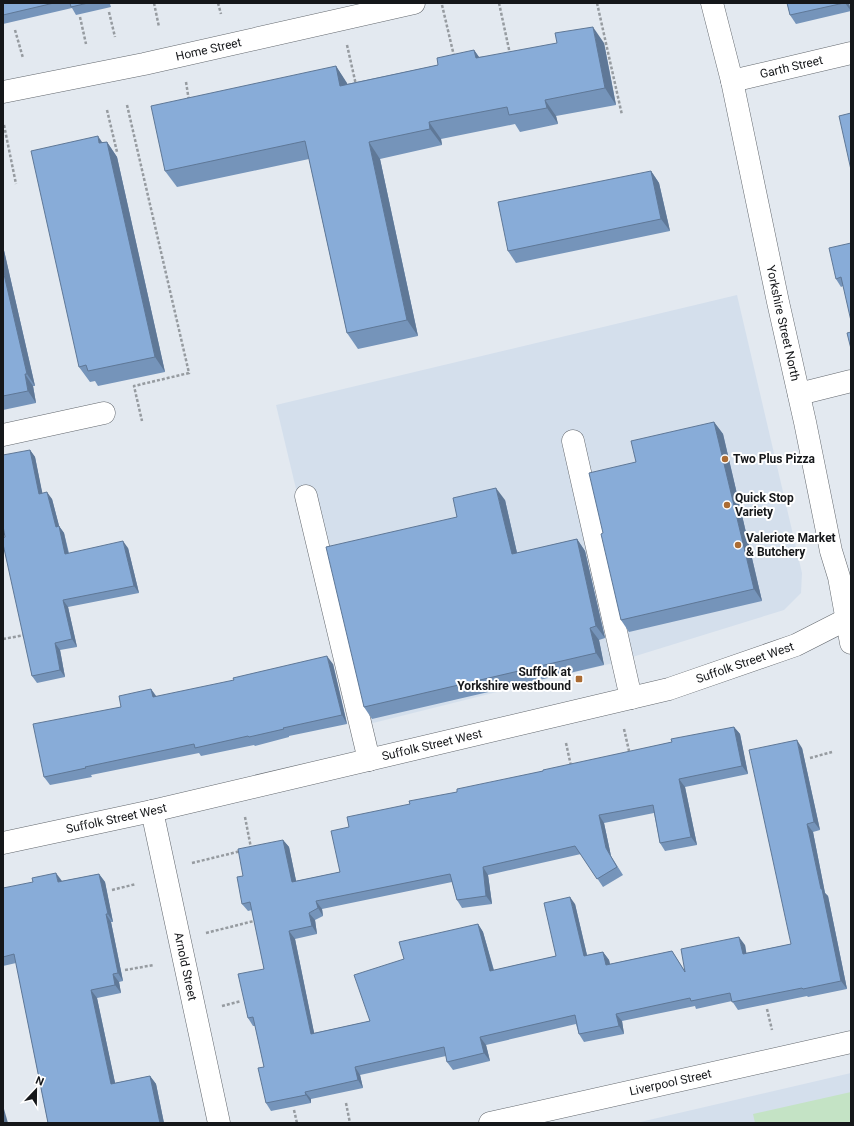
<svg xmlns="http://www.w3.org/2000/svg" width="854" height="1126" font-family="Roboto,sans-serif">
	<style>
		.built { fill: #d4dfec }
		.grass { fill: #c4e3c5 }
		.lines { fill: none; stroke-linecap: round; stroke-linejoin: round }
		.minor-casing { stroke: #63686e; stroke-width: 23 }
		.path { stroke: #969ba0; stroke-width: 2.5; stroke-dasharray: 3 2; stroke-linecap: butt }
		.minor { stroke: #fff; stroke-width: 22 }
		.wall { fill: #7594ba }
		.shaded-wall { fill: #5f7897 }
		.building { fill: #88acd8; stroke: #5f7897 }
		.poi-dot { fill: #ab6c34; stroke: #fff; stroke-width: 1.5 }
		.labels { text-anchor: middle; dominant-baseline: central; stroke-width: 4; stroke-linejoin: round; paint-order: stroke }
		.street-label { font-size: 12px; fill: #15171a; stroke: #fff }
		.poi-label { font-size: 12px; font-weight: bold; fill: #15171a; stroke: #fff; text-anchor: start }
	</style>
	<rect width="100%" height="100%" fill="#e3e9f0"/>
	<g class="built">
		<path d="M737,295L802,573L801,593L784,610L613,663L353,728L276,405Z"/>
		<path d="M851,1073V1123H636Z"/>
	</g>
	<path class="grass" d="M851,1092V1123H755L753,1114Z"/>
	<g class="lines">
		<defs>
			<g id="minor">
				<path id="s1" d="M712,3L732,81L778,302L805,422L831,551L839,577L851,643"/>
				<path id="s2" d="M732,81L851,53"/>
				<path id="s3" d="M3,92L144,64L414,3"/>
				<path d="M799,394L851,381"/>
				<path d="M3,435L104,413"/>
				<path d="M573,441L631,698"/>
				<path d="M306,496L369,760"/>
				<path id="s4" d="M152,811L219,1123"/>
				<path id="s5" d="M3,843L152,811L669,689L796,645L851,617"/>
				<path id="s6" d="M490,1123L851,1042"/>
			</g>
		</defs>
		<use href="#minor" class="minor-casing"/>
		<g class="path">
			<path d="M154,3L159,27"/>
			<path d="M218,3L221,14"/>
			<path d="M499,3L510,54"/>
			<path d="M597,3L622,115"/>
			<path d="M442,5L454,56"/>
			<path d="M109,12L115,37"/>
			<path d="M80,17L86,44"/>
			<path d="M15,30L23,58"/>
			<path d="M347,45L356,85"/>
			<path d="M186,82L189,101"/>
			<path d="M127,105L189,373L134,386L142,421"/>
			<path d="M107,110L117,152"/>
			<path d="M4,125L16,184"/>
			<path d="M3,639L25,635"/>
			<path d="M624,729L629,751"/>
			<path d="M566,743L571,766"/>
			<path d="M810,758L832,752"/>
			<path d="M245,817L251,848"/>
			<path d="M192,863L241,851"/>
			<path d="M112,890L136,884"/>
			<path d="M206,933L254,921"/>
			<path d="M125,970L154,965"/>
			<path d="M222,1006L241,1001"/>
			<path d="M767,1009L772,1030"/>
			<path d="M346,1103L350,1123"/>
			<path d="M294,1110L297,1123"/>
		</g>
		<use href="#minor" class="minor"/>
	</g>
	<g class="wall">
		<path d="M3,3H115L110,4L111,7L76,15L72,8L3,24Z"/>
		<path d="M787,3H849L851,11L796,24L790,15Z"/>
		<path d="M604,43L616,105L556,116L558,124L520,132L515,124L441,139L442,145L380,159L418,336L358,349L347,333L309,159L177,187L165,171L336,66L347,84L438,65L474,50L479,57Z"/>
		<path d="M102,142H107L117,157L165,372L98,386L95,381L90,382L79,367Z"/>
		<path d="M651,171L659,183L670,231L516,263L508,251Z"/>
		<path d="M851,243L843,286L841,287L836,279Z"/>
		<path d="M3,246L35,386H33L36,403L3,410Z"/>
		<path d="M714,422L723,434L762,601L629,632L621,620L636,462Z"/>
		<path d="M30,450L35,457L42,493L52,499L59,526L64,533L69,553L128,548L139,593L68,607L77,647L60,650L65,677L37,683L32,676L5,537Z"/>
		<path d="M505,500L517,553L577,539L585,551L605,638L599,640L604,665L372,719L364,707L457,517Z"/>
		<path d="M333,664L347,724L289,736V737L255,746L254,745L201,756L199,753L91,775L92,777L50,785L44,777L121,707L151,689L157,697Z"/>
		<path d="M734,727L740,734L748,774L685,787L697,845L665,851L660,843L654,813L604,823L611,856L623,875L603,887L581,854L488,875L492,904L462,908L457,900L452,882L322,909L323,916L315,920L317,934L295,939L314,1033L370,1021L404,959L478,924L483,932L494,970L556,956L575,904L587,955L603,952L609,960L610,964L672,951L685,971L745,945L746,953L791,944L802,748L820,830L813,832L825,893L828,896L847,989L808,997L807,996L738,1010L732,1001L696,1009L695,1006L622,1021L624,1034L584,1042L579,1034L576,1024L486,1045L490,1061L453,1070L447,1062L446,1056L360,1075L363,1088L311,1099V1103L271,1111L266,1103L264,1067L255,1026H253L248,1018L264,969L252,910L248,911L242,904L243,876L283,840L289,847L296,881L340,872L349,827L410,804L543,771L672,742Z"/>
		<path d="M99,874L105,882L113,922H111L123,981L119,982L121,993L97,998L115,1083L150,1076L156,1084L164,1123H48L16,963L3,966V888L62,881Z"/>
	</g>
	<g class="shaded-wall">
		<path d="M845,3H849L851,11Z"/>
		<path d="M593,27L604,43L616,105L605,88Z"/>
		<path d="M474,50L486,67L476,58Z"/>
		<path d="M336,66L347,83L352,102L340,86Z"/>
		<path d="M545,100L556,116L558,124L547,108Z"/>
		<path d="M429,122L441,139L442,145L430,129Z"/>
		<path d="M98,136L108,151L99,143Z"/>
		<path d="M107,142L117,157L165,372L155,357Z"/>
		<path d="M369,142L380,159L418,336L407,320Z"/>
		<path d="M651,171L659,183L670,231L661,219Z"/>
		<path d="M3,246L35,386L27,374L3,270Z"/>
		<path d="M25,374L33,386L36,403L28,391Z"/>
		<path d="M714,422L723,434L762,601L754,589Z"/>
		<path d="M30,450L35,457L44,501L39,494Z"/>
		<path d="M496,488L505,500L520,566L512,554Z"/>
		<path d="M47,492L52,499L61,533L59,526L64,533L70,561L65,554L56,527Z"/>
		<path d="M577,539L585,551L605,638L596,626Z"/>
		<path d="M123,541L128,548L139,593L134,586Z"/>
		<path d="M63,600L68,607L77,647L72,639Z"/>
		<path d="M590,628L599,640L604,665L596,653Z"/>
		<path d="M55,643L60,650L65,677L60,670Z"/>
		<path d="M327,656L333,664L347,724L342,715Z"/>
		<path d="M151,689L157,698L153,697Z"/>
		<path d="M734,727L740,734L748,774L742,766Z"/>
		<path d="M797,740L802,748L820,830L814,822Z"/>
		<path d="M679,779L685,787L697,845L691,837Z"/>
		<path d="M599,815L604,823L611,856L623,875L606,848Z"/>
		<path d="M807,824L813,832L825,893L828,896L847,989L841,981Z"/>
		<path d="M283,840L289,847L298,890L292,882Z"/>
		<path d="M483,867L488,875L492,904L486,896Z"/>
		<path d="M56,873L62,881L58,882Z"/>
		<path d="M99,874L105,882L113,922L108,914Z"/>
		<path d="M570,897L575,904L589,964L584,956Z"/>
		<path d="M316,901L322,909L323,916L318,908Z"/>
		<path d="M309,913L315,920L317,934L312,926Z"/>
		<path d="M106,914L111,922L123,981L118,973Z"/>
		<path d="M478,924L483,932L496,979L490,971Z"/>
		<path d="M289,931L295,939L316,1042L311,1034Z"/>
		<path d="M739,937L745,945L748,962L743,954Z"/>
		<path d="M603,952L609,960L612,973L606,965Z"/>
		<path d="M113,974L119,982L121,993L115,985Z"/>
		<path d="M91,990L97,998L117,1092L111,1084Z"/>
		<path d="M616,1014L622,1021L624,1034L619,1026Z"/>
		<path d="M480,1037L486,1045L490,1061L484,1053Z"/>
		<path d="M355,1067L360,1075L363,1088L358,1080Z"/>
		<path d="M150,1076L156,1084L164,1123H160Z"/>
		<path d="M305,1092L311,1099V1103L306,1095Z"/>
		<path d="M3,1107L4,1109L8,1123H4L3,1119Z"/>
	</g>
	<g class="building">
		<path d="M3,3H54L3,15Z"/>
		<path d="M70,3H88L71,7Z"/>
		<path d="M787,3H844L790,15Z"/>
		<path d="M593,27L605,88L545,100L547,108L509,115L507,107L429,122L430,129L369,142L407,320L347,333L305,141L165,171L151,106L336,66L340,86L438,65L437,58L474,50L476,58L557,43L555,33Z"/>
		<path d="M851,113V170L839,116Z"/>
		<path d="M98,136L99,143L107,142L155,357L88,371L86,365L79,367L31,151Z"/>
		<path d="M651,171L661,219L508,251L498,202Z"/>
		<path d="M851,243V321L841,277L836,279L829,248Z"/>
		<path d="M3,270L27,374H25L28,391L3,396Z"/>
		<path d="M851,332V349L847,333Z"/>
		<path d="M714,422L754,589L621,620L601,534L603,533L589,473L636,462L631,441Z"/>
		<path d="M30,450L39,494L47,492L56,527L59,526L65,554L123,541L134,586L63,600L72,639L55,643L60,670L32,676L3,544V538L5,537L3,526V455Z"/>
		<path d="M496,488L512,554L577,539L596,626L590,628L596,653L364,707L326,547L457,517L453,498Z"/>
		<path d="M327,656L342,715L283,728L284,729L249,737L248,736L195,748L194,744L85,767L86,768L44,777L33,724L121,707L119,696L151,689L153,697L234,680L233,678Z"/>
		<path d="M734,727L742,766L679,779L691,837L660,843L653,805L599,815L606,848L617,867L597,879L575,846L483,867L486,896L457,900L450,874L316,901L318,908L309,913L312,926L289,931L311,1034L370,1021L354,975L404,959L399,942L478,924L490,971L556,956L544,903L570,897L584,956L603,952L606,965L672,951L685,972L681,949L739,937L743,954L791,944L749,750L797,740L814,822L807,824L821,889H822L841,981L803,989L802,988L732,1002L730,993L691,1001L690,998L616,1014L619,1026L579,1034L575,1015L480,1037L484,1053L447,1062L444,1047L355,1067L358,1080L305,1092L306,1095L266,1103L258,1068L264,1067L253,1017L248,1018L238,974L264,969L250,902L242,904L237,877L243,876L238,849L283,840L292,882L340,872L331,831L349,827L347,817L410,804L409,801L457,792V789L543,771V770L672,742L671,739Z"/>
		<path d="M56,873L58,882L99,874L108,914H106L118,973L113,974L115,985L91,990L111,1084L150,1076L160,1123H48L14,954L3,957V888L33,882L32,878Z"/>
	</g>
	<g class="poi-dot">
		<circle cx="725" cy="459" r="4"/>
		<circle cx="727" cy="505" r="4"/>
		<circle cx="738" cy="545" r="4"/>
		<rect x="575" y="675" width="8" height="8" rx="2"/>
	</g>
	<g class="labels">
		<g class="street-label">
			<text stroke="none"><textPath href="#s3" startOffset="210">Home Street</textPath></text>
			<text stroke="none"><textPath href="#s2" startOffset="61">Garth Street</textPath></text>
			<text stroke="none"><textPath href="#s1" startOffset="328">Yorkshire Street North</textPath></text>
			<text stroke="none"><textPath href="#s5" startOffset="764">Suffolk Street West</textPath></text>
			<text stroke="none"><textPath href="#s5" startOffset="440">Suffolk Street West</textPath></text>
			<text stroke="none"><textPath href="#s5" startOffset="116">Suffolk Street West</textPath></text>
			<text stroke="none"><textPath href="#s4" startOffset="159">Arnold Street</textPath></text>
			<text stroke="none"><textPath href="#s6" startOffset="185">Liverpool Street</textPath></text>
		</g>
		<g class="poi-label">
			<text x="733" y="459">Two Plus Pizza</text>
			<text x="735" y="498">Quick Stop<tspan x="735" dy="14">Variety</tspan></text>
			<text x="746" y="538">Valeriote Market<tspan x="746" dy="14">&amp; Butchery</tspan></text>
			<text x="571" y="672" text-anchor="end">Suffolk at<tspan x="571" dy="14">Yorkshire westbound</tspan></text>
		</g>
	</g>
	<rect width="854" height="1126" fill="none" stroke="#15171a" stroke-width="8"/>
	<g transform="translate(36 1090) rotate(22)" stroke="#ffffff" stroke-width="3" paint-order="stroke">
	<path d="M0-3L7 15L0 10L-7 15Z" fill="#15171a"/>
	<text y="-6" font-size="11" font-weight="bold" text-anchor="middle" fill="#15171a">N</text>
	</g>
</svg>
